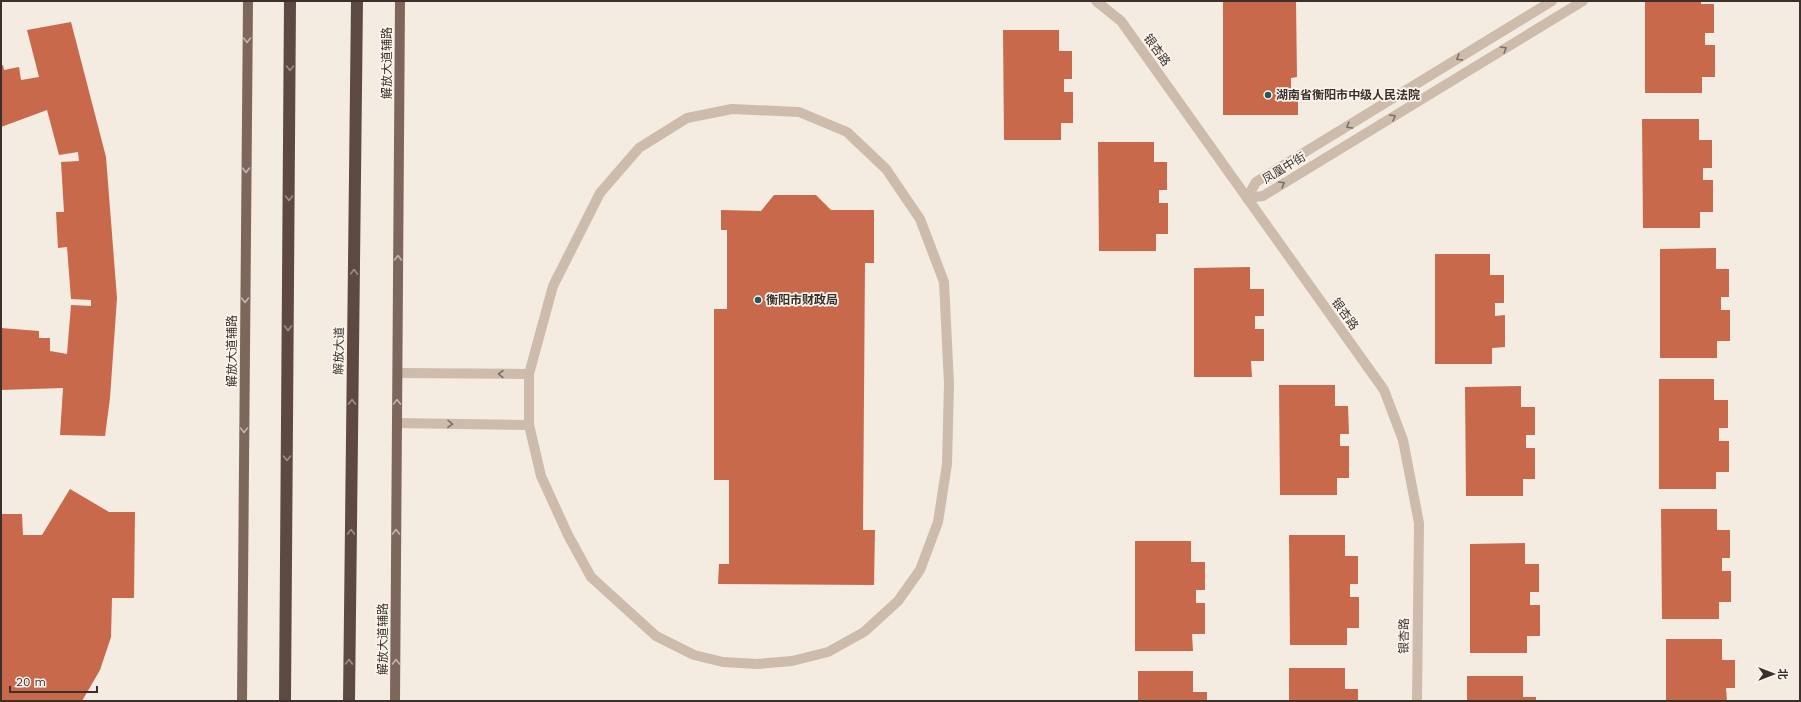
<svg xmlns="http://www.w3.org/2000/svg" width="1801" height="702" font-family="'Work Sans','Noto Sans SC',sans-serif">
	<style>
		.building { fill: #c8694b }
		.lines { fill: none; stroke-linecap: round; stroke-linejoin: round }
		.minor { stroke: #cdbbac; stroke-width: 10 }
		.major { stroke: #7d675c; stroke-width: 10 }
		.highway { stroke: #5c4a42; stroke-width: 12 }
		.oneway { stroke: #c2b5ac }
		.oneway2 { stroke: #7d6f65 }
		.oneway3 { stroke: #9c8e87 }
		.poi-dot { fill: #1f5a5e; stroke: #fbf5ee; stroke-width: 1.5 }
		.labels { text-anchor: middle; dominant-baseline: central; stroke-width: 3.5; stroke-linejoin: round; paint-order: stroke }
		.street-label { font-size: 12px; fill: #3b302b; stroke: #fbf5ee }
		.poi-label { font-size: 12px; font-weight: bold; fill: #3b302b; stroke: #fbf5ee; text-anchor: start }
	</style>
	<rect width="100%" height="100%" fill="#f4ebe1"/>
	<g class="building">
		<path d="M1223,1H1296L1297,77L1291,78V96H1298V115H1223Z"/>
		<path d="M1645,1H1701V4H1714V33H1705V45H1715V77H1702V93H1645Z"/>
		<path d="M71,22L106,157L117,298L110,398L105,436L60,435L63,388L1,390V328L39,331V338H50V351L67,354L71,305L91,306V300L71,299L67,247L58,248L56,212H64L61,162L79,161L78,152L59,155L47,110L1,127V66L3,65L4,70L19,67L21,80L39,77L27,30Z"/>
		<path d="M1003,30H1059V51H1072V79H1064V92H1073V123H1061V140H1004Z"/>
		<path d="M1642,119H1699V140H1712V168H1703V180H1713V212H1700V228H1643Z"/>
		<path d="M1098,142H1154V162H1167V190H1159V203H1168V234H1156V251H1099Z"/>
		<path d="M774,195H816L831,210H874V263H865L863,530H875L874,585L718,584L719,564H729V480H714V309H727V230H721V210L761,211Z"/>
		<path d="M1716,248V269H1729V297H1721V310H1730V341H1717V358H1660V249Z"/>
		<path d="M1435,254H1490V275H1504V303H1495V316L1505,315V347L1492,348V364H1435Z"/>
		<path d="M1250,267V289H1264V316H1255V329H1264V361H1251L1252,377H1194V268Z"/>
		<path d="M1659,379H1714V400H1728V428H1719V441H1729V472H1716V489H1659Z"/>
		<path d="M1279,385H1335V406H1348L1349,434H1340V446H1349V478H1337V495H1280Z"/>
		<path d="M1521,386V407H1535V435H1526V448H1535V479H1523V496H1466L1465,387Z"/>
		<path d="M70,489L109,512H135L134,598H112L111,637L100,670L82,701H1V514H22L23,535H42Z"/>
		<path d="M1661,509H1717V530H1730V558H1722V571H1731V602H1719V619H1662Z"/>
		<path d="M1289,535H1345V556H1358V584H1350V597H1359V628H1347V645H1290Z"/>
		<path d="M1135,541H1191V562H1205V590H1196V603H1205V634H1192L1193,651H1135Z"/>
		<path d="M1525,543V564H1539V592H1530V605H1540V636H1527V653H1470V544Z"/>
		<path d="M1666,639H1722V660H1735V688H1726L1727,701H1666Z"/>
		<path d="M1289,668H1345V689H1358V701H1289Z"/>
		<path d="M1138,671H1193V692H1207V701H1138Z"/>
		<path d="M1467,676H1523V697H1536V701H1467Z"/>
	</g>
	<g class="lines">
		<g class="minor">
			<path d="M1096,1L1121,21L1384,390L1403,440L1419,523L1417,701"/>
			<path d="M1247,198L1263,196L1583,1"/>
			<path d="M1247,198L1256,182L1552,1"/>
			<path d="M397,423L529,425V374L398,373"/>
			<path d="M529,425L541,476L568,535L591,577L656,636L694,655L723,662L757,664L792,661L828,652L864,632L898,601L920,570L938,522L947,464L949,384L944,282L920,219L886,169L847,132L799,112L732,109L687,118L639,148L600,193L553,286L529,374"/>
		</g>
		<g class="major">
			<path d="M242,701L248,1"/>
			<path d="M395,701L400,1"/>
		</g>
		<g class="highway">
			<path d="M285,701L290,1"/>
			<path d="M349,701L357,1"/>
		</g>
	</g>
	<defs><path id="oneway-chevron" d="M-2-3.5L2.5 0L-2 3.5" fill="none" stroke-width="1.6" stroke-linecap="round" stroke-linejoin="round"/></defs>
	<g class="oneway">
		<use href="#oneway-chevron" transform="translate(247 40) rotate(90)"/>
		<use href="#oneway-chevron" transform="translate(246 170) rotate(90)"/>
		<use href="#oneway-chevron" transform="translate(398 258) rotate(-90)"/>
		<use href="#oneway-chevron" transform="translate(245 300) rotate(90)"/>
		<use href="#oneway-chevron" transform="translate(397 402) rotate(-89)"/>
		<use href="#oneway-chevron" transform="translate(244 430) rotate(90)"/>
		<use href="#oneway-chevron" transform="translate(396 532) rotate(-90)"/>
		<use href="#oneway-chevron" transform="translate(396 662) rotate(-90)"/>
	</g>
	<g class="oneway2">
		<use href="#oneway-chevron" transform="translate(1504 49) rotate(-31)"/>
		<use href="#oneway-chevron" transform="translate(1459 58) rotate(149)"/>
		<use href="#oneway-chevron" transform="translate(1393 117) rotate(-31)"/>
		<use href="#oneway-chevron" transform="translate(1349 126) rotate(149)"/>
		<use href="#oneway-chevron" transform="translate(1282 184) rotate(-31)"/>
		<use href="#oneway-chevron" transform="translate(501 374) rotate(-179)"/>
		<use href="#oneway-chevron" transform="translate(450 424) rotate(1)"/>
	</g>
	<g class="oneway3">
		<use href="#oneway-chevron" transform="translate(290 68) rotate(90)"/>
		<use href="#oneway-chevron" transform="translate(289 198) rotate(90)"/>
		<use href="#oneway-chevron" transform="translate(354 272) rotate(-89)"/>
		<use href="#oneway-chevron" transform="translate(288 328) rotate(90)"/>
		<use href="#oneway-chevron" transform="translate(352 402) rotate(-89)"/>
		<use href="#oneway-chevron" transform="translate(287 458) rotate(90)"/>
		<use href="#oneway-chevron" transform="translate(351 532) rotate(-89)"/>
		<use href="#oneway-chevron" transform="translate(349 662) rotate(-89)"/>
	</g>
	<g class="poi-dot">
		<circle cx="1268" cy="95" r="4"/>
		<circle cx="758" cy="300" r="4"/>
	</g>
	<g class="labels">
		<g class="street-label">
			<text transform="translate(1157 50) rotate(54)">银杏路</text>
			<text transform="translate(387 63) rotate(-90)">解放大道辅路</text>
			<text transform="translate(1284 168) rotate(-31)">凤凰中街</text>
			<text transform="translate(1345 314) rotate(54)">银杏路</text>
			<text transform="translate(232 351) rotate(-90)">解放大道辅路</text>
			<text transform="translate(339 351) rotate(-89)">解放大道</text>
			<text transform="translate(1404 636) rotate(-89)">银杏路</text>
			<text transform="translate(383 639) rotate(-90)">解放大道辅路</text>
		</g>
		<g class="poi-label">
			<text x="1276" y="95">湖南省衡阳市中级人民法院</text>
			<text x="766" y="300">衡阳市财政局</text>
		</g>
	</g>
	<rect width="1801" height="702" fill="none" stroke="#3b302b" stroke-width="4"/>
	<g transform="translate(1773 674) rotate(90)" stroke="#fbf5ee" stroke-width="3" paint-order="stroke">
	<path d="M0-3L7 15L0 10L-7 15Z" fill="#3b302b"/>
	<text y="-6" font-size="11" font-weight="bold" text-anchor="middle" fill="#3b302b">北</text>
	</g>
	<path d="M10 686v6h87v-6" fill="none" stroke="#3b302b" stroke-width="2"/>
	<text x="16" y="686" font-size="12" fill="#3b302b" stroke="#fbf5ee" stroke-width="3" paint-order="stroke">20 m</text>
</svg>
